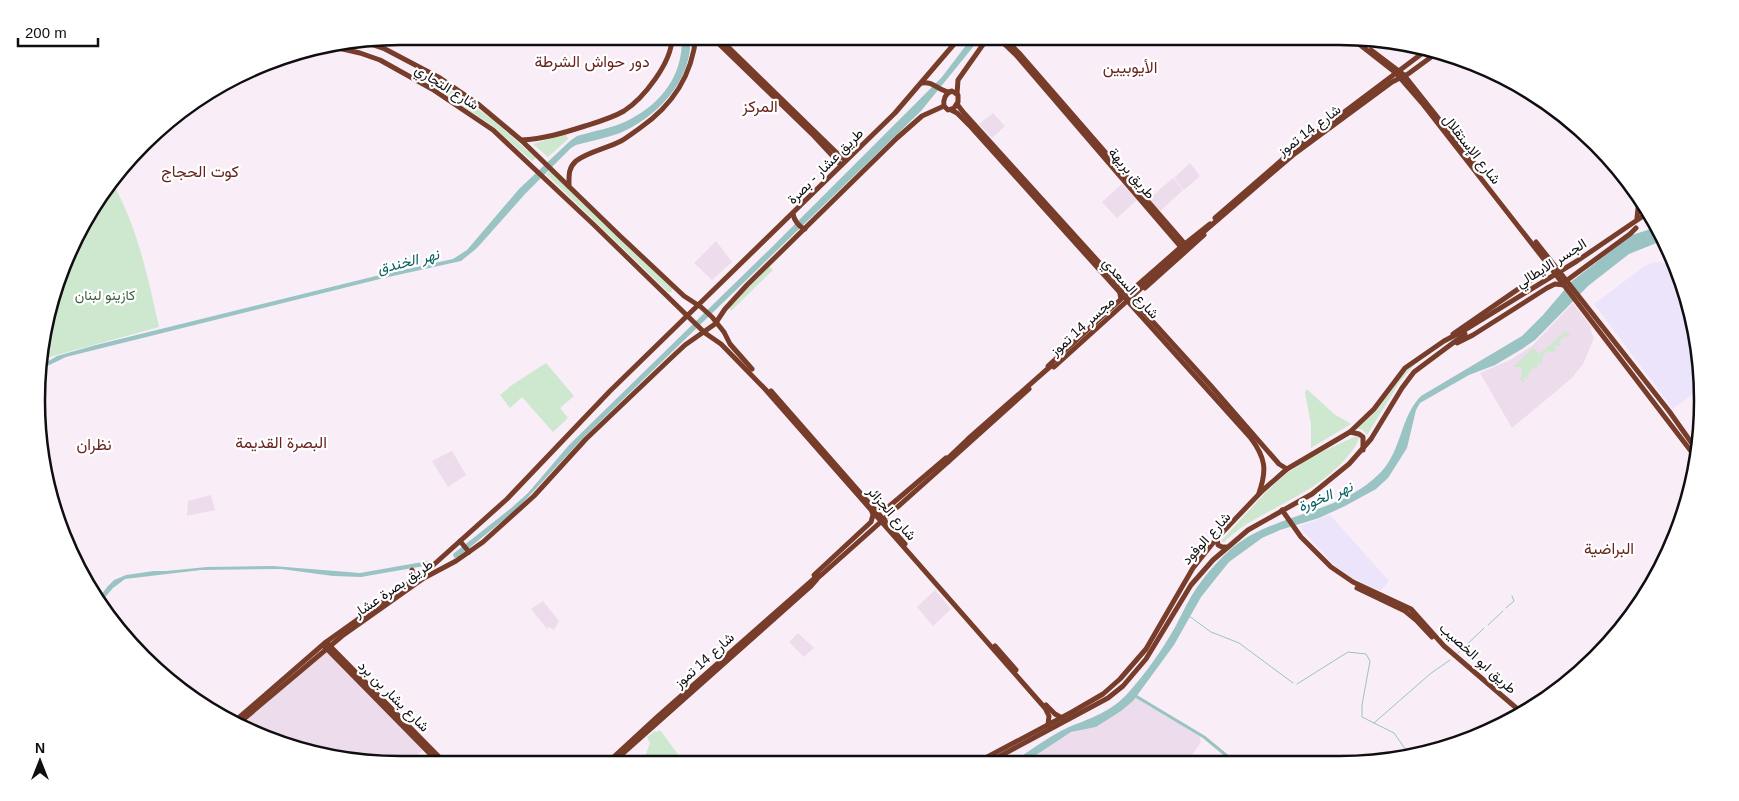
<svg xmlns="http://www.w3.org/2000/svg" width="1739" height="801" font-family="Arial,Vazirmatn,sans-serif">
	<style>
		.built { fill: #eddceb }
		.medical { fill: #ebe4fa }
		.green { fill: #cee7cf }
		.water { fill: #9ac3c3 }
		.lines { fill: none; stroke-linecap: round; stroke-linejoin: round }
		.stream { stroke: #9ac3c3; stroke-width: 1 }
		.canal { stroke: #9ac3c3; stroke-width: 3 }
		.major { stroke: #783d2a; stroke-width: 5 }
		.major-bridge { stroke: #783d2a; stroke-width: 5 }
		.labels { text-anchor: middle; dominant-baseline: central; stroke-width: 4.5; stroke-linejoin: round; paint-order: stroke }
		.street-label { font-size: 14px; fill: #110e11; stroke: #fff }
		.park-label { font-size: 14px; fill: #375f3b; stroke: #fff }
		.water-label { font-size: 15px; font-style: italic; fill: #086162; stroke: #fff }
		.quarter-label { font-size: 16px; fill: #68231e; stroke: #fff }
		.rim { fill: none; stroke: #110e11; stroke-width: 2.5 }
	</style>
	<rect width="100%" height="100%" fill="#f9eef8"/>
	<g class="built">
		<path d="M993,113L1005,126L992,138L979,124Z"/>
		<path d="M1190,163L1200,176L1184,190L1174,178Z"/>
		<path d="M1173,178L1183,190L1160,211L1149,199Z"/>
		<path d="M1122,184L1137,200L1117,218L1102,202Z"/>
		<path d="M716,241L732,262L712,280L694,263Z"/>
		<path d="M1573,303L1592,328L1590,329L1594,338L1583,364L1572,378L1512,428L1480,373L1510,360L1532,346Z"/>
		<path d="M452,451L466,475L448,487L432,461Z"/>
		<path d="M211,495L215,510L187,516L188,501Z"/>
		<path d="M935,590L951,609L933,626L917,607Z"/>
		<path d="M543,601L559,621L554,630L549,627L547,629L531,609Z"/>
		<path d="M798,633L814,648L804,657L789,642Z"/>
		<path d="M328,650L423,750L406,765L330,758L265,738L247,718Z"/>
		<path d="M1136,697L1168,715L1200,737L1201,742L1187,762L1024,763L1071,732L1096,727L1121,711Z"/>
	</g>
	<g class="medical">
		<path d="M1655,262L1666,263L1678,271L1696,329L1701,387L1673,409L1594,304L1645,266Z"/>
		<path d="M1330,515L1389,581L1380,591L1356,580L1336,567L1301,529L1300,526Z"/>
	</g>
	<g class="green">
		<path d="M442,84L492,119L536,158L532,161L491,125L439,90V85Z"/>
		<path d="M566,134L568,139L548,157L533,144Z"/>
		<path d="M550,171L672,288V292H668L546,174Z"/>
		<path d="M113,184C138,228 148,278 159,327L46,358L41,354L43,330L85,219Z"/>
		<path d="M769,266L773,270L731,311L729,308L733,301Z"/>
		<path d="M1566,331L1570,335L1568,337L1565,336L1559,342L1560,345L1558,347L1556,345L1554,347L1556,349L1554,352L1547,351C1544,354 1541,358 1543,362L1541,364L1539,362L1537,363L1539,366L1537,368L1534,367L1528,374L1529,377L1527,379L1525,377L1523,378L1525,381L1523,382L1519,378L1522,376V370L1519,367H1513L1533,348L1539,354Z"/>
		<path d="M546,363L574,396L560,408L568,418L553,432L522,397L510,408L500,395L512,385Z"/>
		<path d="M1416,363L1401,380L1367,435L1363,430L1357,428L1381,405L1405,372Z"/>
		<path d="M1306,390H1308L1334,414L1351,424L1311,448V424L1305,393Z"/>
		<path d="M1356,436L1359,437C1358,444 1352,451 1348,456C1322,487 1286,501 1252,521C1242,526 1233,534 1224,542L1221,541L1267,491L1286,474L1313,456Z"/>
		<path d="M660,730L685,764H639L642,759L641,757L646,754L650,743L647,737L655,731L657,732Z"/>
	</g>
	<g class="water">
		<path d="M682,36H690C694,79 657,117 620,133C606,138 590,141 576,145L571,148L525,194L477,248L461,261L384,278L66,357L39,370L40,366L57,356L96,345L384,274L453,259L467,250L519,189L570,141L577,136C594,131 613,128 629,120C663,102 683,75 682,36Z"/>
		<path d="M973,36H982L921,111L584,437L516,510L458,557L454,558L453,554L510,509L528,493L569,445L770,249L942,77Z"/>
		<path d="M1657,227L1664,240L1629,254L1588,286L1535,340L1522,349L1495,365L1469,375L1420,403L1416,410L1407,448L1388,478L1376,489L1345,506L1319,518L1280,530L1262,538L1229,562L1201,597L1174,645L1133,701L1121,711L1096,727L1071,732L1024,763H1011C1030,751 1049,736 1069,727C1091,718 1111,712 1128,693C1145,674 1161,652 1174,629C1181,617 1186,604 1194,592C1204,576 1224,553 1240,542C1284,512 1343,512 1381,472C1402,450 1400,417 1421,396L1522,336L1543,315L1572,281L1632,235Z"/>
		<path d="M428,561L429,565L424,566L361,577L333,576L281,569L201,570L125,579L113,588L101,602L98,599L108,586L114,580L126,575L154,571H166L207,567L273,566L360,573Z"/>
	</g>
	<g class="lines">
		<g class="stream">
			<path d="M1506,608L1514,601L1512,596"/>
			<path d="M1189,616L1211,632L1239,643L1293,683"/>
			<path d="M1488,625L1503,611"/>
			<path d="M1458,653L1484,628"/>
			<path d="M1297,684L1348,652L1366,654L1370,661L1362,705V717L1394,733L1408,753V756"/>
			<path d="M1374,723L1430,674L1450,660"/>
		</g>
		<path class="canal" d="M1134,695L1204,737L1227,756L1231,762"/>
		<g class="major">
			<path d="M668,36C687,54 700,33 717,42L814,136L841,165"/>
			<path d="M715,36L720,39L841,157L846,160"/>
			<path d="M996,36L1017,56L1181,247"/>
			<path d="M1002,36L1019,53L1184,243"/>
			<path d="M1350,37L1396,73L1422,103L1550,267L1697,459"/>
			<path d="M365,42L385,49L440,78L478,104L521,140L619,235L684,296L701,307L712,317L724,332L730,344L752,369"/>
			<path d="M334,47L360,53L380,60L432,89L493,130L593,224L705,333L721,344L765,389L1045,708L1049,716L1048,725"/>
			<path d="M1371,50L1404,75L1477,167"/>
			<path d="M922,83C934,81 938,91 949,92"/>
			<path d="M952,91L958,95V102L954,108L948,110L944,106C943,100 945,93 952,91Z"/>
			<path d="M957,94L958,80L989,36"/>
			<path d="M957,104L963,112L1211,386L1279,464L1287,469"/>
			<path d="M951,110L957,113L971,127L1250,437C1266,458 1267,470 1259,493"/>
			<path d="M521,140C544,139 563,133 585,126C598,122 612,118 624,111C644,98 671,63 672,39"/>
			<path d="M569,186C569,176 568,168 576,161C587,152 608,148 621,141C628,137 634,132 640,128C673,105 692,76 696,36"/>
			<path d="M1636,192L1639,199L1637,218"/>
			<path d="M793,214C794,220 799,227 805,229"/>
			<path d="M1215,218L1291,152L1428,49"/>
			<path d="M1200,235L1293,155L1392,82L1408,74L1438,52"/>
			<path d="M1536,242L1669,411L1698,452"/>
			<path d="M1566,281L1630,234L1636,228"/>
			<path d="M1145,288L1204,235"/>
			<path d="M1123,290L1126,291L1132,290L1181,247L1210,224"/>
			<path d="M1453,334L1553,265"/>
			<path d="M1457,343L1473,335L1547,288L1555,284L1564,285"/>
			<path d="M1048,366L1119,301L1121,299L1120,294"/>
			<path d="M771,391L905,544"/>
			<path d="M1350,432L1359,434L1363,437V450"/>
			<path d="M946,460L968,439L1052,365"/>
			<path d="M948,462L1029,389"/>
			<path d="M876,510L886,509L946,458"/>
			<path d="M1282,510L1301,537L1331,567L1353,582L1411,609L1444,646L1521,712"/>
			<path d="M1217,538L1218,545L1222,547H1226"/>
			<path d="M460,541L469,552"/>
			<path d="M412,570L415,579"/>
			<path d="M814,575L871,522L873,515L872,512"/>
			<path d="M1357,588L1405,611L1416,620L1432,637"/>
			<path d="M328,644L447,765"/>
			<path d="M995,646L1016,670"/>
			<path d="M325,647L441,765"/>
			<path d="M1046,705L1055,714L1062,718"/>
			<path d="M235,721L326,642L430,568L507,499L610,391L895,113L961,36"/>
			<path d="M239,723L342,636L424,578L456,561L483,542L534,496L586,439L670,359L685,345L715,324L725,309L747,285L897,138L922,116L944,106"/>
			<path d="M976,763L1072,712L1103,694L1120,679L1146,649L1193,568L1217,538L1262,491L1287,469L1350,432L1374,409L1405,368L1444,341L1463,331"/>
			<path d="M987,763L1108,698L1123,686L1146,659L1191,585L1213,560L1248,530L1312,494L1349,464L1371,439L1402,388L1414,372L1465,334"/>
			<path d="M606,764L657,717L818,575"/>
			<path d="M611,764L810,587L817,579"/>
		</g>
		<g class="major-bridge">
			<path d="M1463,331L1577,261L1649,212"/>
			<path d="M1054,367L1200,235"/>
			<path d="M819,577L948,462"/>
		</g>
	</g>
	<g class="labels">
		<g class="street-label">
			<text transform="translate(447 87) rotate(32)">شارع التجاري</text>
			<text transform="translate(1309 130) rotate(-37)">شارع 14 تموز</text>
			<text transform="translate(1472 149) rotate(52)">شارع الإستقلال</text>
			<text transform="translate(825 166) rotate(-45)">طريق عشار - بصرة</text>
			<text transform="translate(1132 173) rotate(49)">طريق بريهة</text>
			<text transform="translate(1551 263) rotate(-32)">الجسر الايطالي</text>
			<text transform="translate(1131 288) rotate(48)">شارع السعدي</text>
			<text transform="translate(1082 326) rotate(-42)">مجسر 14 تموز</text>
			<text transform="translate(892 513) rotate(49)">شارع الجزائر</text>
			<text transform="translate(1206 538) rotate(-48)">شارع الوفود</text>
			<text transform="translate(393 588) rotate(-34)">طريق بصرة عشار</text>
			<text transform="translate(1478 658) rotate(42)">طريق ابو الخصيب</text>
			<text transform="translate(704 660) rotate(-42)">شارع 14 تموز</text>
			<text transform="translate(394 696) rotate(45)">شارع بشار بن برد</text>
		</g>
		<g class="park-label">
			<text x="105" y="295">كازينو لبنان</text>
		</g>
		<g class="water-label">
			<text transform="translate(408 261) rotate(-14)">نهر الخندق</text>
			<text transform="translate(1325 496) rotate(-22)">نهر الخورة</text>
		</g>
		<g class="quarter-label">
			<text x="592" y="61">دور حواش الشرطة</text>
			<text x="1130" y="67">الأيوبيين</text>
			<text x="760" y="106">المركز</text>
			<text x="200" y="171">كوت الحجاج</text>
			<text x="281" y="442">البصرة القديمة</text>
			<text x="94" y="444">نظران</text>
			<text x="1609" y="548">البراضية</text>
		</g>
	</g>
	<path d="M0 0H1739V801H0ZM400 45H1339A355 355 0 0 1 1694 400V401A355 355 0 0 1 1339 756H400A355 355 0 0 1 45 401V400A355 355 0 0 1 400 45Z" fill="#fff" fill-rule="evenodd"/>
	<path class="rim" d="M400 45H1339A355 355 0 0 1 1694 400V401A355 355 0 0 1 1339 756H400A355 355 0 0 1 45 401V400A355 355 0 0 1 400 45Z"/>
	<g transform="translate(40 761)" stroke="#ffffff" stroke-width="4" paint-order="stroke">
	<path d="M0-4L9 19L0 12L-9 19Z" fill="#110e11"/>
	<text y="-8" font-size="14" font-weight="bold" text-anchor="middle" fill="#110e11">N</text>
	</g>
	<path d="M18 38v8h80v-8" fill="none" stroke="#110e11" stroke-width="2.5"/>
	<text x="25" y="38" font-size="15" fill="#110e11" stroke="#ffffff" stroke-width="4" paint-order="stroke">200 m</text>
</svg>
